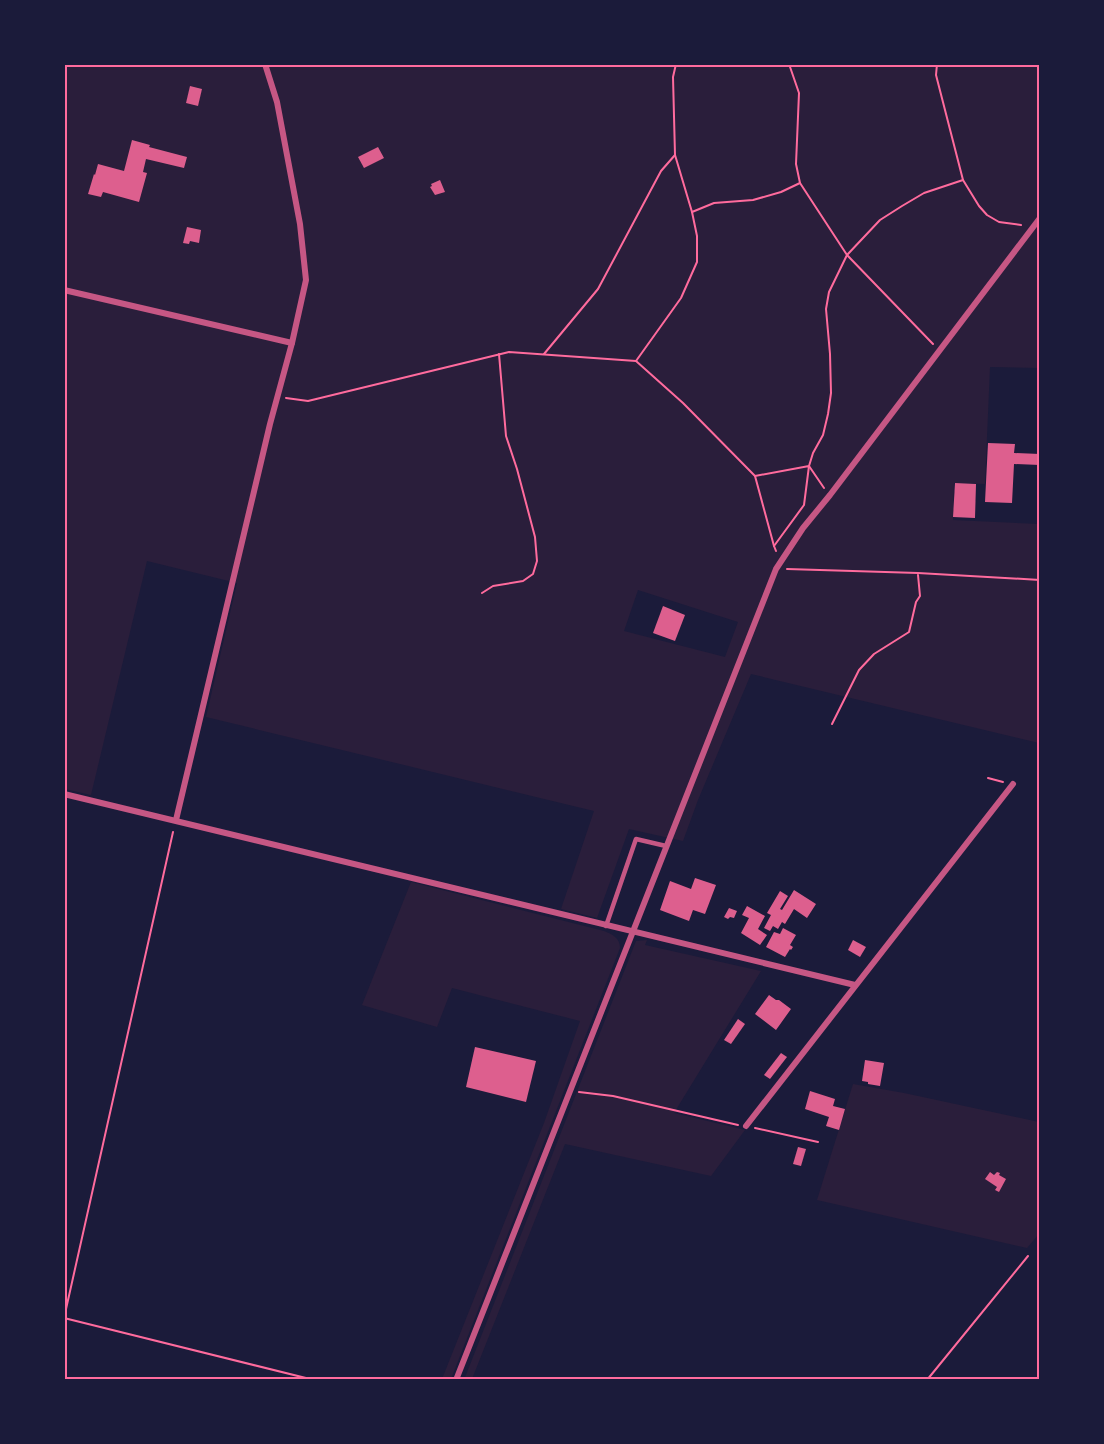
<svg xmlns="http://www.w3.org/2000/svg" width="1104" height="1444" font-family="Montserrat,sans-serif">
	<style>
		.green { fill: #2a1e3b; fill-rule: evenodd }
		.building { fill: #dd5f8e }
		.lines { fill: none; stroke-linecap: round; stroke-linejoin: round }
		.path { stroke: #ff6b9d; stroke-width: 2 }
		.service { stroke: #c65784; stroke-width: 4.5 }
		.minor { stroke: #c65784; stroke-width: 6 }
		.neatline { fill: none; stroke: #ff6b9d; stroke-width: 2 }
	</style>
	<rect width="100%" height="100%" fill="#1b1b3a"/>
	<g class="green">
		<path d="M65,65H1039V368L990,367L985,484L954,483L953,520L1039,524V743L751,674L698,800L683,841L629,829L597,918L561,909L594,811L206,717L237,583L147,561L91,795L65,789ZM638,590L738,622L725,657L624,631Z"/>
		<path d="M411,882L604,931C612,934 620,938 620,948L451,1379H442L544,1123L580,1021L452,988L437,1027L362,1005Z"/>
		<path d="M647,940L645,945L761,971L674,1113L745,1130L711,1176L565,1144L472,1379L464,1380L636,941Z"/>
		<path d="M853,1084L904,1093L1039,1122V1234L1027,1248L817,1200Z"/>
	</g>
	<g class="building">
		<path d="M190,86L202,89L198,106L186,103Z"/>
		<path d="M132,140L150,145L149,147L187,157L184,168L146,159L143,172L147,173L139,202L103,192L101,197L88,194L94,174L95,175L98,164L124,171Z"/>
		<path d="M378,147L384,158L364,168L358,157Z"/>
		<path d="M440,180L445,192L435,195L430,187L432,186L431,184Z"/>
		<path d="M187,227L201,230L199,243L190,241L189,244L183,243Z"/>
		<path d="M988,443L1015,444L1014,453L1040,454V465L1014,464L1012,503L985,502Z"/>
		<path d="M955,483L976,484L975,518L953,517Z"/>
		<path d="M663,606L685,615L675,641L653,633Z"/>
		<path d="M695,878L716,885L705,914L693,910L689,921L660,910L670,881L691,889Z"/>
		<path d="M794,890L816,904L807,918L794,909L785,924L782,922L778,929L773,926L770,931L764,928L771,915L767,913L780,891L788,896L780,909L782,910Z"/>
		<path d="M747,906L765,916L758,929L767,935L760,945L741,933L749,918L742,915Z"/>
		<path d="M729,908L737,911L734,918L730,917L728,919L724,917Z"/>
		<path d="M783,928L796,935L790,945L793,947L791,950L790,949L785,957L766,947L774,932L780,934Z"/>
		<path d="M853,940L866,947L860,957L848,950Z"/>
		<path d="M769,995L776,1000H779L791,1009L776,1030L755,1014Z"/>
		<path d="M738,1019L745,1024L731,1044L724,1040Z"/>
		<path d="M475,1047L536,1061L526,1102L466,1087Z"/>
		<path d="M781,1053L787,1057L770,1079L764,1075Z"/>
		<path d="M865,1060L884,1063L880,1086L868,1084V1082L862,1081Z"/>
		<path d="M810,1091L835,1099L833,1106L845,1109L839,1130L826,1126L829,1117L805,1109Z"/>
		<path d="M798,1147L806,1149L801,1166L793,1164Z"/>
		<path d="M990,1172L994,1175L997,1172L1000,1173L999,1175L1006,1179L999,1192L995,1190L997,1187L985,1179Z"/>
	</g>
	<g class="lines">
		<g class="path">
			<path d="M789,64L799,93L796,164L800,183L847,255L933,344"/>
			<path d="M937,64L936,75L963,180L979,206L987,215L999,222L1021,225"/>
			<path d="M692,212L714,203L753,200L781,192L800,183"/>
			<path d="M544,354L598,289L661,171L675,155"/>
			<path d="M636,361L681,298L697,262V236L692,212L675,155L673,77L676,64"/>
			<path d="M286,398L308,401L509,352L636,361L683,403L755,476L809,466L804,505L774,546L776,551"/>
			<path d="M755,476L774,546"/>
			<path d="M824,488L809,466L813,453L823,435L828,414L831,393L830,354L826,309L829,292L847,255L880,220L902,206L924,193L963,180"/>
			<path d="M787,569L918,573L1040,580"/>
			<path d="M482,593L493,586L523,581L533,574L537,561L535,537L517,469L506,436L499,354"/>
			<path d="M832,724L859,670L874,654L909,632L916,602L920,596L918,575"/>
			<path d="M988,778L1003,782"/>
			<path d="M579,1092L613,1096L738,1125"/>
			<path d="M755,1128L818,1142"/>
			<path d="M64,1318L173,832"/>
			<path d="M64,1318L314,1380"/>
			<path d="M927,1380L1028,1256"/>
		</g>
		<path class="service" d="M606,926L636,839L666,846"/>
		<g class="minor">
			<path d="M64,290L292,343"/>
			<path d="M64,794L855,985"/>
			<path d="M176,820L270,424L292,343L306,280L300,224L277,102L265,64"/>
			<path d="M746,1126L1013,784"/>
			<path d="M456,1380L776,569L803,528L830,495L1040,218"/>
		</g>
	</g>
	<rect width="1104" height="1444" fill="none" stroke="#1b1b3a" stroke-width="132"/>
	<rect x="66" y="66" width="972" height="1312" class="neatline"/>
</svg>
